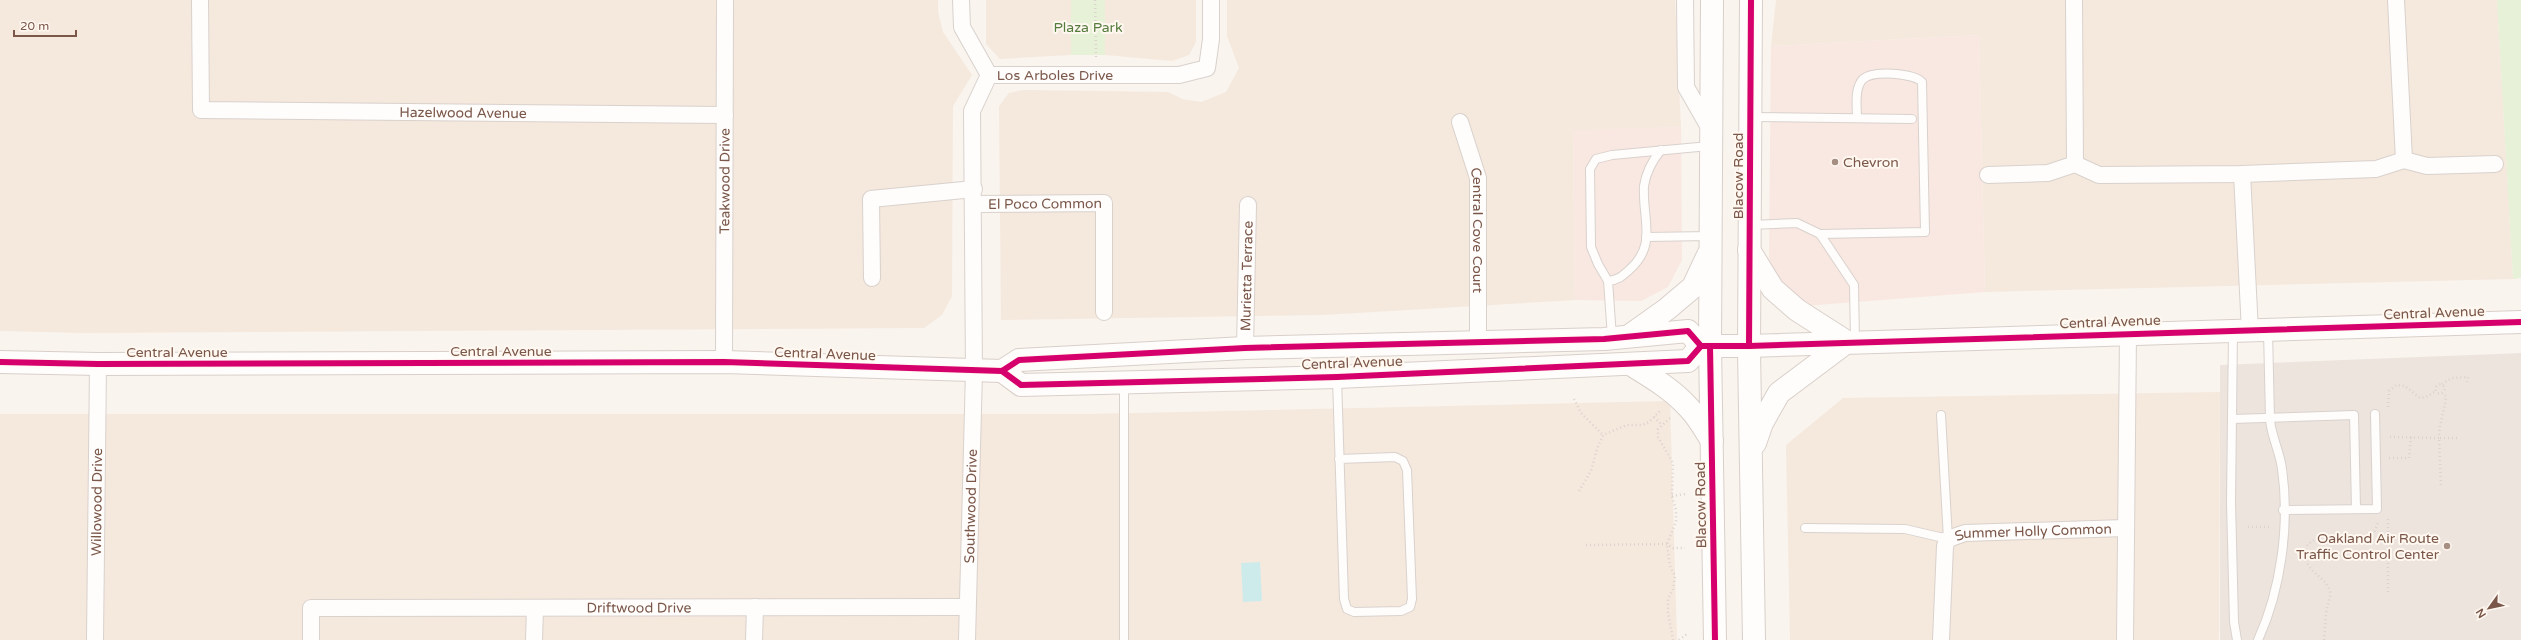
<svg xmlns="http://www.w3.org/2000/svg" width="2521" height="640" font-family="'Varela Round',sans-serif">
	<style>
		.residential { fill: #f5e9de }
		.commercial { fill: #f9e8e1 }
		.industrial { fill: #ede4de }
		.green { fill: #e7f1d7 }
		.water { fill: #ceebeb }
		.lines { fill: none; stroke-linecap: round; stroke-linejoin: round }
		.lane-casing { stroke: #d9d1cc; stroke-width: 10 }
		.street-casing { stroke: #d9d1cc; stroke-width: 18 }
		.secondary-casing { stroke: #d9cfc9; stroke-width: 24 }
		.path { stroke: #dcd2ce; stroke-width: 2.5; stroke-dasharray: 1 3; stroke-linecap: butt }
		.lane { stroke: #fefdfc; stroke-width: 8 }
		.street { stroke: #fefdfc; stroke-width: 16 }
		.secondary { stroke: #fefdfc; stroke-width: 22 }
		.cycleway-casing { stroke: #fff8f1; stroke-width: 8 }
		.cycleway { stroke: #d6006c; stroke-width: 6 }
		.poi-dot { fill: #a78e83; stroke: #fff8f1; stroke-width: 1.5 }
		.labels { text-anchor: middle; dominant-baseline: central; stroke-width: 4; stroke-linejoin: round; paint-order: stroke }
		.park-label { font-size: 14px; fill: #557b3d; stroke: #fff8f1 }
		.street-label { font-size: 14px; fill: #7b5749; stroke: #fff8f1 }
		.poi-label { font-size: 14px; fill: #7b5749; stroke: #fff8f1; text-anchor: start }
	</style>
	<rect width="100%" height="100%" fill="#f9f4ee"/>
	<g class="residential">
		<path d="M0,0H938V12L943,32L972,75L953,106L952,296L942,315L924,328L83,333L0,331Z"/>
		<path d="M986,0H1071V55L1000,59L986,44Z"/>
		<path d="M1105,0H1196V42L1189,55L1172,61L1105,55Z"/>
		<path d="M1227,0H1675L1681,127L1573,131L1575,300L1323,315L1001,320L999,106L1009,93L1024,90L1168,92L1182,99L1201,102L1226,92L1239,68L1227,36Z"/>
		<path d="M1776,0H2497L2513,279L1985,292L1979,35L1771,46Z"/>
		<path d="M2220,392L2219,640H1790L1786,445L1843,398Z"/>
		<path d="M1670,401L1677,640H0V414H1088Z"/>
	</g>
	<g class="commercial">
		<path d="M1979,35L1985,292L1804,306L1780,287L1769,258L1771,46Z"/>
		<path d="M1681,127L1682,260L1668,287L1641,301L1575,300L1573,130Z"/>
	</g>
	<path class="industrial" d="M2521,353V640H2220V365Z"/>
	<g class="green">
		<rect x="1071" y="0" width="34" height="55"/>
		<path d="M2497,0H2521V278L2513,279Z"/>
	</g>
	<path class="water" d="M1260,562L1262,601L1243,602L1241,563Z"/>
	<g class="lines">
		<defs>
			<g id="lane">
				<path d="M1751,117L1912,119"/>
				<path d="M1750,225L1797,223L1820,234L1854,285L1855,342"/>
				<path d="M1820,234L1925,232L1922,82C1913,73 1873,70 1863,79C1854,88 1857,107 1857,118"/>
				<path d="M1646,237L1710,236"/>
				<path d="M1608,281C1618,280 1621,277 1629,270C1658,245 1642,219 1644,186C1646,172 1652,161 1661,150"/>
				<path d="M2233,331L2231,502L2234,622L2237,640"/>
				<path d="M1612,337L1608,281L1598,264L1591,247L1590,169L1596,159L1612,155L1709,146"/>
				<path d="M1337,378L1344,599L1347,609L1354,612L1401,611L1410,607L1412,599L1407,470L1403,461L1395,457L1339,459"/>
				<path d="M1124,382V640"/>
				<path d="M2232,419L2354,415L2356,509"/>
				<path d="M2283,510L2377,509L2375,414"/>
				<path d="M1805,528L1905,529L1948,539L1941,415"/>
				<path d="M2258,640C2281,590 2290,524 2282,469C2280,452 2271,436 2270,419L2268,330"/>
			</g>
			<g id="street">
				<path id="s1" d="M200,0L201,110L725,115"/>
				<path d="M961,0L962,27L989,75"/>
				<path d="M1685,0L1686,87L1710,129"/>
				<path d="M2074,0L2075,164"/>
				<path d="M2396,0L2404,160"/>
				<path id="s2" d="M989,75H1179L1207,68L1211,39V0"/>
				<path id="s3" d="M1460,122L1478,178V341"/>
				<path d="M2242,174L2250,331"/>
				<path d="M1988,175L2048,173L2075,164L2099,175L2242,174L2376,169L2404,160L2427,166L2495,164"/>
				<path id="s4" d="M974,204L1104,203V312"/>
				<path d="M872,278L871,199L974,189"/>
				<path id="s5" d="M1245,348L1248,205"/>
				<path id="s6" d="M724,362L725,0"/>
				<path id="s7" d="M95,640L98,364"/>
				<path id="s8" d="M311,640V608L967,607"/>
				<path d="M534,640L535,608"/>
				<path d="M754,640L755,607"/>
				<path id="s9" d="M967,640L974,371L972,111L989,75"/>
				<path id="s10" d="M1941,640L1945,546L1948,539L1965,533L2125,528"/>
				<path d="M2125,640L2128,334"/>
			</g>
			<g id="secondary">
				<path d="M1712,0L1710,346L1715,640"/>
				<path d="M1751,0L1749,351L1754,640"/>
				<path d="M1749,250L1773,289L1797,310L1847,342"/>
				<path d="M1629,336L1667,309L1693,287L1708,255"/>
				<path d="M0,362L98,364L724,362L1002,371L1019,360L1245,348L1604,339L1688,331L1701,346H1749L2521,322"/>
				<path d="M1630,364C1651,377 1672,389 1689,408C1698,417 1705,430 1712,441"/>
				<path d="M1002,371L1021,385L1337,377L1688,361L1701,346"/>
				<path d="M1755,443L1762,423L1779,393L1847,342"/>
			</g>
		</defs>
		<use href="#lane" class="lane-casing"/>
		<use href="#street" class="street-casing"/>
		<use href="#secondary" class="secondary-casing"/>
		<g class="path">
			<path d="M1095,0L1096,57"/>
			<path d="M2442,384L2452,378L2468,377L2467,382"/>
			<circle cx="2440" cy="389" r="4.5"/>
			<path d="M1574,399L1581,413L1603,435"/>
			<path d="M2388,407L2389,391L2396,385L2405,386L2420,398L2426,397L2436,391"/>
			<path d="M1654,417L1662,425"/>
			<path d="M1670,418L1658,429V437L1673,463L1672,496L1676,510V522L1667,544L1670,566L1675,576L1673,589L1668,599V613L1673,640"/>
			<path d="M2390,437L2439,438C2439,422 2445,411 2446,396L2443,393"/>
			<path d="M2389,458H2409L2411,437"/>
			<path d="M2441,485L2439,438H2458"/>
			<path d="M1579,491L1591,471L1597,449L1603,435L1627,425H1642L1649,422L1661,410"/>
			<path d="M1672,496L1685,494"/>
			<path d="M2388,519V594"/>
			<path d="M2248,527H2271"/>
			<path d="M1586,545L1667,544L1673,548H1685"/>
			<path d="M1679,640L1687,634"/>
			<path d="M2324,640C2325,632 2325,624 2326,615C2326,607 2331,600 2330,592C2327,579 2315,576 2309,566C2288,532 2348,533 2365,537L2374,533L2378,523"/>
		</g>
		<use href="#lane" class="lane"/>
		<use href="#street" class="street"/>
		<use href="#secondary" class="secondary"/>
		<defs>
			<g id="cycleway">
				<path d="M1710,346L1715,640"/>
				<path d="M1749,346L1751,0"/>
				<path d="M0,362L98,364L724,362L1002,371L1019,360L1245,348L1604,339L1688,331L1701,346H1749L2521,322"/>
				<path d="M1002,371L1021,385L1337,377L1688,361L1701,346"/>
			</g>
		</defs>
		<use href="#cycleway" class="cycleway-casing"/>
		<use href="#cycleway" class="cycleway"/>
	</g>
	<g class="poi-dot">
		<circle cx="1835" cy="162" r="4"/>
		<circle cx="2447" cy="546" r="4"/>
	</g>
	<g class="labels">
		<g class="park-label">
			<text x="1088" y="27">Plaza Park</text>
		</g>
		<g class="street-label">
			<text stroke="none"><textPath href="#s2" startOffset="66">Los Arboles Drive</textPath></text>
			<text stroke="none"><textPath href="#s1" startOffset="372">Hazelwood Avenue</textPath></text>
			<text transform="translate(1738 176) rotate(-90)">Blacow Road</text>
			<text stroke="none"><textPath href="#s6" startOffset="181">Teakwood Drive</textPath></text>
			<text stroke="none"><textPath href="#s4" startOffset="71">El Poco Common</textPath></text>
			<text stroke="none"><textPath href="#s3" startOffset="111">Central Cove Court</textPath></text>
			<text stroke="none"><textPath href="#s5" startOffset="72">Murietta Terrace</textPath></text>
			<text transform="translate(2434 313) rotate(-2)">Central Avenue</text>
			<text transform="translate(2110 322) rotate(-2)">Central Avenue</text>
			<text x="501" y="351">Central Avenue</text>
			<text x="177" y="352">Central Avenue</text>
			<text transform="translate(825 354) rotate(2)">Central Avenue</text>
			<text transform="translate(1352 363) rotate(-2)">Central Avenue</text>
			<text stroke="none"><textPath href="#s7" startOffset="138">Willowood Drive</textPath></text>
			<text transform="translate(1701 505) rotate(-91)">Blacow Road</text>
			<text stroke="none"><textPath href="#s9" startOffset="134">Southwood Drive</textPath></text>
			<text stroke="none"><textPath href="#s10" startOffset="188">Summer Holly Common</textPath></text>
			<text stroke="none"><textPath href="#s8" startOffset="360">Driftwood Drive</textPath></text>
		</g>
		<g class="poi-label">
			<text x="1843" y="162">Chevron</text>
			<text x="2439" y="538" text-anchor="end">Oakland Air Route<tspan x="2439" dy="16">Traffic Control Center</tspan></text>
		</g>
	</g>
	<g transform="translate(2489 608) rotate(237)" stroke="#fff8f1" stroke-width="3" paint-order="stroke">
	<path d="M0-3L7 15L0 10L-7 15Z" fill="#7b5749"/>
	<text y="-6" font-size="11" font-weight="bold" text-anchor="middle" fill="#7b5749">N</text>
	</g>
	<path d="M14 30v6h62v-6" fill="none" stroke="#7b5749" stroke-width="2"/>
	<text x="20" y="30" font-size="12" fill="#7b5749" stroke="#fff8f1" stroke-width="3" paint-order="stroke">20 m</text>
</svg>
